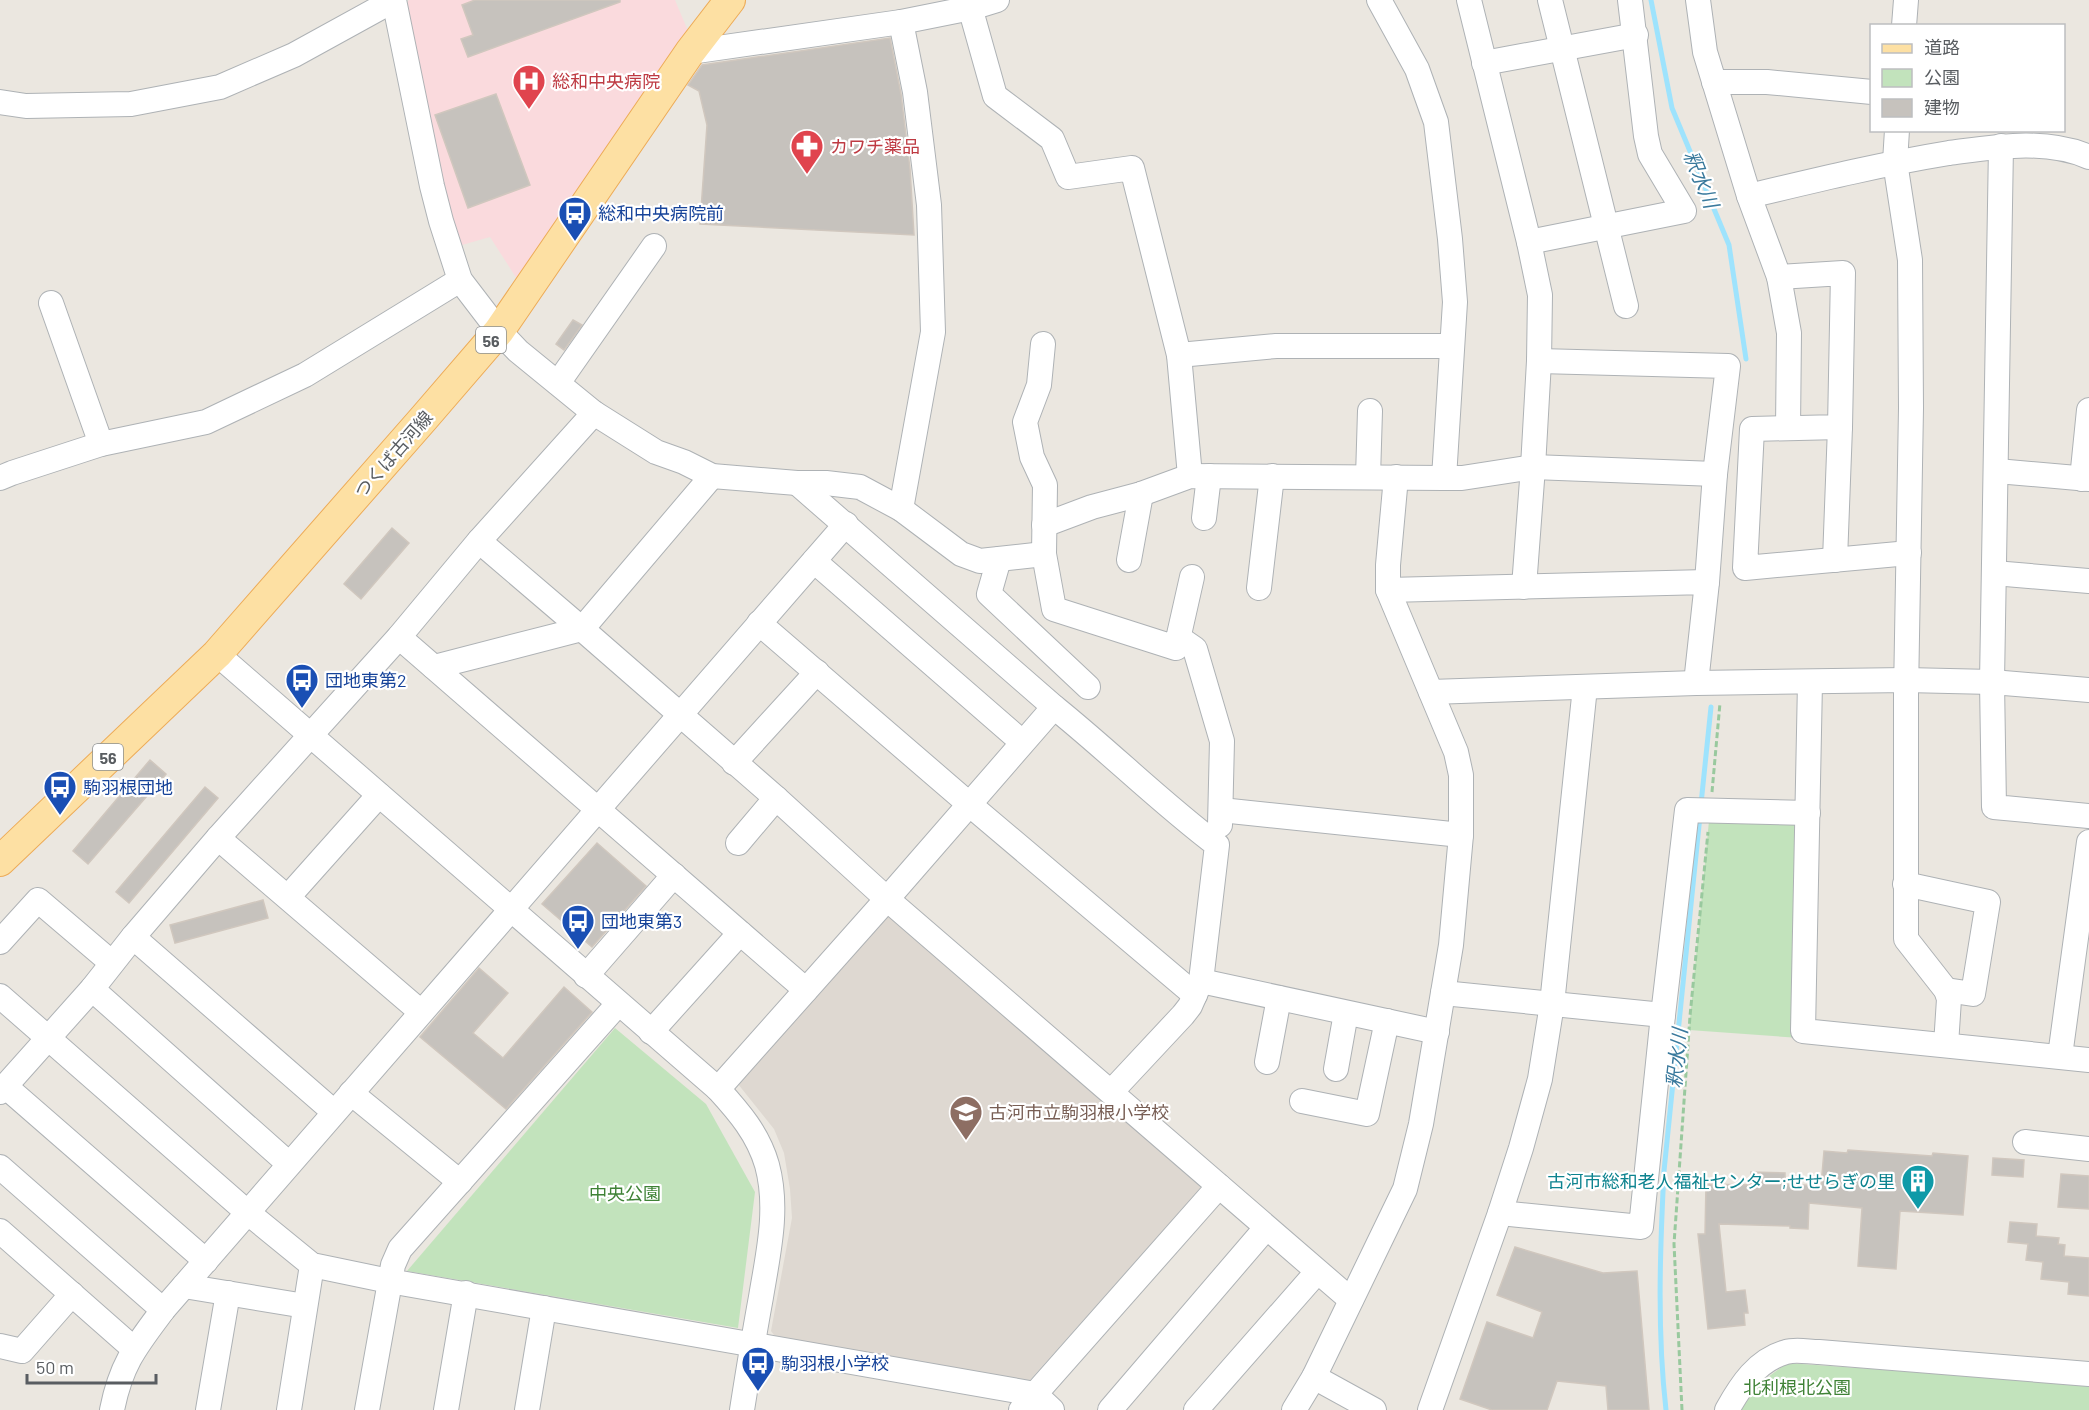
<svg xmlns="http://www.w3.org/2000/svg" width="2089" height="1410" font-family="Barlow,'Noto Sans JP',sans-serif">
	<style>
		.education { fill: #ded8d1 }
		.medical { fill: #fadadd }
		.green { fill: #c2e3bc }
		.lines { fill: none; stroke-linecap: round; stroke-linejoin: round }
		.stream { stroke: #9ee3fd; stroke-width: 5 }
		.building { fill: #c6c2bd; stroke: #d0c7be; stroke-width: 1.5 }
		.minor-casing { stroke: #aeb2b5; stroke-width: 26 }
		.major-casing { stroke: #edab57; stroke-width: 32 }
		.path { stroke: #99c99e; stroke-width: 3; stroke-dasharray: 6 3; stroke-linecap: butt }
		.minor { stroke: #fff; stroke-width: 24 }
		.major { stroke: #fde0a3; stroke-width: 30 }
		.labels { text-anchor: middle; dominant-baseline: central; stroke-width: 4.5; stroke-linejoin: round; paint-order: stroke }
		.shield { fill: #fff; stroke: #8b8e90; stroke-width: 1.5 }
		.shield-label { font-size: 16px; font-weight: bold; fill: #595d61 }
		.health-label { font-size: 18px; fill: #be3a42; stroke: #fff; text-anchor: start }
		.transit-label { font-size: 18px; fill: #164399; stroke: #fff; text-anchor: start }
		.street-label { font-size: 18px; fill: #595d61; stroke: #fff }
		.education-label { font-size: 18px; fill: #785e54; stroke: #fff; text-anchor: start }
		.culture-label { font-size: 18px; fill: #0d838f; stroke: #fff; text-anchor: end }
		.park-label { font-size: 18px; fill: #3f8236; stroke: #fff }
		.water-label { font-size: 20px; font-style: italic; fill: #39799c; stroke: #fff }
	</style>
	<rect width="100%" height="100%" fill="#ebe7e0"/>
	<path class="education" d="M894,914L1201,1182L1200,1189L1029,1381L777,1339L771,1331L792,1218L790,1189L784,1153L774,1129L738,1084L888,916Z"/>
	<path class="medical" d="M409,0H675L688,31L517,279L490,237L455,247L403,7Z"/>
	<g class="green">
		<path d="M1710,810L1807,818L1800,1038L1689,1030Z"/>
		<path d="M615,1028L706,1104L755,1192L738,1328L407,1271Z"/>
		<path d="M1787,1363L2089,1384V1410H1739L1749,1391Z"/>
	</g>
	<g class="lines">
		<g class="stream">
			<path d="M1651,0L1672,108L1729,245L1746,359"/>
			<path d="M1701,804L1711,707"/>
			<path d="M1666,1410C1657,1331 1660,1250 1664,1171L1700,816"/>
		</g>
	</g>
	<g class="building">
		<path d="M475,0H620V2L468,57L461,39L473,35L462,5Z"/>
		<path d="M890,38L901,94L910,169L914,235L700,224L707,125L699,91L688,85L702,65Z"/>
		<path d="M496,94L530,185L468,208L435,115Z"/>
		<path d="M573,320L582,325L564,350L556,344Z"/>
		<path d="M392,528L409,543L361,599L344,584Z"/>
		<path d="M150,760L166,774L88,864L73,851Z"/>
		<path d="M205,787L218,798L129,903L116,892Z"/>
		<path d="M597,843L646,886L592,947L542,904Z"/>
		<path d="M263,900L268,918L175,943L170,925Z"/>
		<path d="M479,968L508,993L473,1033L503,1058L564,987L592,1012L506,1109L420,1037Z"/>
		<path d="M1848,1150L1932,1156L1933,1153L1968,1156L1963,1215L1900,1211L1896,1269L1858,1266L1862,1208L1809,1203L1808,1229L1790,1228V1226L1719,1224L1726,1292L1745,1290L1748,1313H1744L1745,1325L1708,1329L1698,1234H1705L1706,1184L1751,1185V1172L1785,1173V1184L1821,1186L1824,1151L1847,1153Z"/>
		<path d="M1993,1158L2024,1160L2023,1177L1992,1175Z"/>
		<path d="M2061,1174L2089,1176V1209L2058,1207Z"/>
		<path d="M2010,1222L2037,1224L2036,1236L2059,1238L2058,1244L2065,1245L2064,1256L2089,1258V1296L2068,1294L2069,1282L2041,1279L2043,1262L2026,1260L2028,1244L2008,1242Z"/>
		<path d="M1515,1247L1603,1273L1637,1271L1649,1410H1608L1606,1386L1557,1381L1547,1410H1492L1460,1399L1487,1322L1533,1338L1542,1312L1497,1295Z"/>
	</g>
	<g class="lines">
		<defs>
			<g id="minor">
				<path d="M394,0L432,186L441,221L460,280L499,331L518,351L594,413L656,452L684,462L712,476L797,483H826L860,487L901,509L961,554L980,561L1044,554"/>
				<path d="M968,0L995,96L1052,139L1068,177L1132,168L1179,355L1190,476"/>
				<path d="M1469,0L1529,242L1540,295L1539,361L1533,467L1524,587"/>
				<path d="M1550,0L1626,306"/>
				<path d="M1698,0L1705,52L1749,196L1779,277L1843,273L1840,427L1752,429L1745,568L1909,553"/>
				<path d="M1904,26L1906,0"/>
				<path d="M690,52L901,22L971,8L997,0"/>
				<path d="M1484,63L1636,35"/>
				<path d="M1714,82H1767L1872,92"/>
				<path d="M0,102L26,106L131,104L220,87L294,55L394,0"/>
				<path d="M1897,130L1895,162L1910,260L1911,408L1906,694V939L1946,990L1949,999L1946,1045"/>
				<path d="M2001,146L1992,682L1994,807L2089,816"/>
				<path d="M1749,196C1816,180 1882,164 1949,153C1995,147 2045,138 2089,157"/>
				<path d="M1529,242L1684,211L1650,154L1646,136L1630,0"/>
				<path d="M1779,277L1789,333L1788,428"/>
				<path d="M51,303L101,444"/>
				<path d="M1043,344L1039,385L1025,422L1032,457L1045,485L1044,554L1054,609L1176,648L1192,577"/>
				<path d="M1179,355L1276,346H1452"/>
				<path d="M1539,361L1728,366L1715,474L1707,582"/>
				<path d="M558,383L654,246"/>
				<path d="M1997,471L2089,479"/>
				<path d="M1368,477L1370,411"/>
				<path d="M0,478L12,473L101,444L206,422L305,375L460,280"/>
				<path d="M1444,478H1462L1533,467L1715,474"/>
				<path d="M2082,479L2089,410"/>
				<path d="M797,483L1054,707C1110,752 1160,802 1217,845L1201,981L1190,1006L1183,1015L1112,1091"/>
				<path d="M901,509L933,332L929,205L915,92L901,22"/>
				<path d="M1204,518L1209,476"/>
				<path d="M1044,525L1092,507L1141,494L1190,476L1444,478L1455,302L1450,239L1436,122L1417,69L1379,0"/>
				<path d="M479,541L582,629L776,798L887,899L1351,1300"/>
				<path d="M999,559L989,594L1088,687"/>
				<path d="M1129,560L1141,494"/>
				<path d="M1835,560L1840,427"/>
				<path d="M814,561L1022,742"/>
				<path d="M1994,573L2089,581"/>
				<path d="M1259,588L1272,476"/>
				<path d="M1388,590L1707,582L1696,683"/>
				<path d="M759,623L969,804L1195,995"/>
				<path d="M399,637L806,990"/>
				<path d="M1179,638L1195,649L1222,741L1220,825"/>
				<path d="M217,654L718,1089C739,1112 758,1134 767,1165C779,1209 768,1254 761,1297C754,1335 748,1372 742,1410"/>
				<path d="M434,667L582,629L712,476"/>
				<path d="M1810,682L1803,1031L2089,1060"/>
				<path d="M1431,692L1696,683L1906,680L1992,682L2089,690"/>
				<path d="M734,763L817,672"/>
				<path d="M1221,810L1461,835"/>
				<path d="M218,838L421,1012"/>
				<path d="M738,843L776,798"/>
				<path d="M1905,884L1988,902L1973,994L1946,990"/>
				<path d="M288,897L379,795"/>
				<path d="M133,937L334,1112"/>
				<path d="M0,942L38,900L112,963"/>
				<path d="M586,976L674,875"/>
				<path d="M1201,981L1437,1032"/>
				<path d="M92,989L289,1164"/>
				<path d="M1443,993L1663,1015"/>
				<path d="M0,996L247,1212L312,1265L389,1281L1035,1394L1052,1410"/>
				<path d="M651,1032L740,933"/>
				<path d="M2060,1056L2089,842"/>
				<path d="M1267,1062L1279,998"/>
				<path d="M1336,1069L1346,1013"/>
				<path d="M5,1086L206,1261"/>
				<path d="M718,1089L887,899L1054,707"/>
				<path d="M0,1092L92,989L133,937L218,838L399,637L479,541L594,413"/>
				<path d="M351,1093L460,1182"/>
				<path d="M1302,1101L1367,1114L1387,1021"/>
				<path d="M2025,1142L2089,1149"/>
				<path d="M0,1167L163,1310"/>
				<path d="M1500,1213L1641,1227L1663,1015L1687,810L1808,813"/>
				<path d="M0,1231L134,1349"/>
				<path d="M184,1286L305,1306"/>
				<path d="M0,1346L22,1351L72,1294"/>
				<path d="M1314,1377L1374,1410"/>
				<path d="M112,1410C121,1364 136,1346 163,1310L846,524"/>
				<path d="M208,1410L228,1293"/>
				<path d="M289,1410L312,1265"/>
				<path d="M367,1410L393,1265L400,1249L618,1004"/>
				<path d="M446,1410L466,1293"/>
				<path d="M527,1410L544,1308"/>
				<path d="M1021,1410L1219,1186"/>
				<path d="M1110,1410L1266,1228"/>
				<path d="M1196,1410L1317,1272"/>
				<path d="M1294,1410L1314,1377L1405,1189L1421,1124L1451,945L1461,835V775L1456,752L1388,590V565L1396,477"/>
				<path d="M1430,1410L1500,1213L1521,1148L1540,1079L1552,1004L1585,687"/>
				<path d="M1727,1410C1741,1385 1757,1360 1786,1352C1796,1349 1809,1352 1819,1352L2089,1374"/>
			</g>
			<path id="major" d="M0,861L217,654L424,418L499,331L690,52L730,0"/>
		</defs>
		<use href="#minor" class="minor-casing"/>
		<use href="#major" class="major-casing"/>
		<g class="path">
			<path d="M1712,792L1720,703"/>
			<path d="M1682,1410L1674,1244L1690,1016L1708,832"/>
		</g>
		<use href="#minor" class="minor"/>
		<use href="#major" class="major"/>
	</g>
	<defs>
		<symbol id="hospital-pin" viewBox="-11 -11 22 30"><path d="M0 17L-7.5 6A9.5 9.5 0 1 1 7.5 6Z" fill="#e0444e" stroke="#fff"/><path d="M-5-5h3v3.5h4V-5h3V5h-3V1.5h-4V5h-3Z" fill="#fff"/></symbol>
		<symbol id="pharmacy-pin" viewBox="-11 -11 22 30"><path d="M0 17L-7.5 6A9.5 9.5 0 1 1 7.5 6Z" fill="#e0444e" stroke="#fff"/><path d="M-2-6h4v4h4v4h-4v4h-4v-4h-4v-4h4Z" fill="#fff"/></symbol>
		<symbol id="bus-pin" viewBox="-11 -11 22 30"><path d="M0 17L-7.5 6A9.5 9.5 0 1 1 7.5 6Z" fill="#1a4fb4" stroke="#fff"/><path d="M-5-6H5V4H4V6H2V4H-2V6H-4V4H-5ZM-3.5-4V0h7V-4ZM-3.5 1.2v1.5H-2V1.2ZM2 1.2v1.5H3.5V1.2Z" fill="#fff"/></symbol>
		<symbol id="school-pin" viewBox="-11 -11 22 30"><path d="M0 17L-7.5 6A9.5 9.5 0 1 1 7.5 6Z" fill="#8d6e63" stroke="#fff"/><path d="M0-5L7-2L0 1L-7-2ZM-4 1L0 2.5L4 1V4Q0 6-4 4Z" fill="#fff"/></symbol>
		<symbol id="building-pin" viewBox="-11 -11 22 30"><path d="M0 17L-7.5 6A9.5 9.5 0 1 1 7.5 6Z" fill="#0f9aa8" stroke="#fff"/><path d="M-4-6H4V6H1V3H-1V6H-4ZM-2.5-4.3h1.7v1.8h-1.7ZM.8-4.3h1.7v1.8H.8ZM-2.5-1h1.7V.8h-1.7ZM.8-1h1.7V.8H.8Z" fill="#fff"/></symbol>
	</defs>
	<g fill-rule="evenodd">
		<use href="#hospital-pin" x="510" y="62" width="38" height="52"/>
		<use href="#pharmacy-pin" x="788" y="127" width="38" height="52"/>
		<use href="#bus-pin" x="556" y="194" width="38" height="52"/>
		<use href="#bus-pin" x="283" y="661" width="38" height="52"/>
		<use href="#bus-pin" x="41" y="768" width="38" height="52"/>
		<use href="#bus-pin" x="559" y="902" width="38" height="52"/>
		<use href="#school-pin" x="947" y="1093" width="38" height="52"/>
		<use href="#building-pin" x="1899" y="1162" width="38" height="52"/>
		<use href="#bus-pin" x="739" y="1344" width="38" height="52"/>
	</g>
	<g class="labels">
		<g class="shield">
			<rect x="476" y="327" width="30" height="26" rx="4.5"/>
			<rect x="93" y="744" width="30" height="26" rx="4.5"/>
		</g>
		<g class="shield-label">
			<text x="491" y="340">56</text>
			<text x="108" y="757">56</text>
		</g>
		<g class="health-label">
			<text x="552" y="81">総和中央病院</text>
			<text x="830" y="146">カワチ薬品</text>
		</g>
		<g class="transit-label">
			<text x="598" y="213">総和中央病院前</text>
			<text x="325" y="680">団地東第2</text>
			<text x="83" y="787">駒羽根団地</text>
			<text x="601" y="921">団地東第3</text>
			<text x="781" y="1363">駒羽根小学校</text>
		</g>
		<g class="street-label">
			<text transform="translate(393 454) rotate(-49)">つくば古河線</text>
		</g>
		<g class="education-label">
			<text x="989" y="1112">古河市立駒羽根小学校</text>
		</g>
		<g class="culture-label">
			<text x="1895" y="1181">古河市総和老人福祉センター;せせらぎの里</text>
		</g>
		<g class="park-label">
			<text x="625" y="1193">中央公園</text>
			<text x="1797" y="1387">北利根北公園</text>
		</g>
		<g class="water-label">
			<text transform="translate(1702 179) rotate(68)">釈水川</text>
			<text transform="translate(1676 1058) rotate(-84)">釈水川</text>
		</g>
	</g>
	<rect x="1870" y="24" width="195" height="108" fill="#ffffff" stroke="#bdbec0" stroke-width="1.5"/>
	<rect x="1882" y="44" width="30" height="9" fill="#fde0a3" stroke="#bdbec0" stroke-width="1.5"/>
	<text x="1924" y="54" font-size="18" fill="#595d61">道路</text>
	<rect x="1882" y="69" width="30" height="18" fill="#c2e3bc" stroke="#bdbec0" stroke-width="1.5"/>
	<text x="1924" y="84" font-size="18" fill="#595d61">公園</text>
	<rect x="1882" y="99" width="30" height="18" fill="#c6c2bd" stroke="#bdbec0" stroke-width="1.5"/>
	<text x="1924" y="114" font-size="18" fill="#595d61">建物</text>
	<path d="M27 1374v9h129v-9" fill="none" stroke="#595d61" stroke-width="3"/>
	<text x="36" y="1374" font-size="18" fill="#595d61" stroke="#ffffff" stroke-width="4.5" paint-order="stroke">50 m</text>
</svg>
